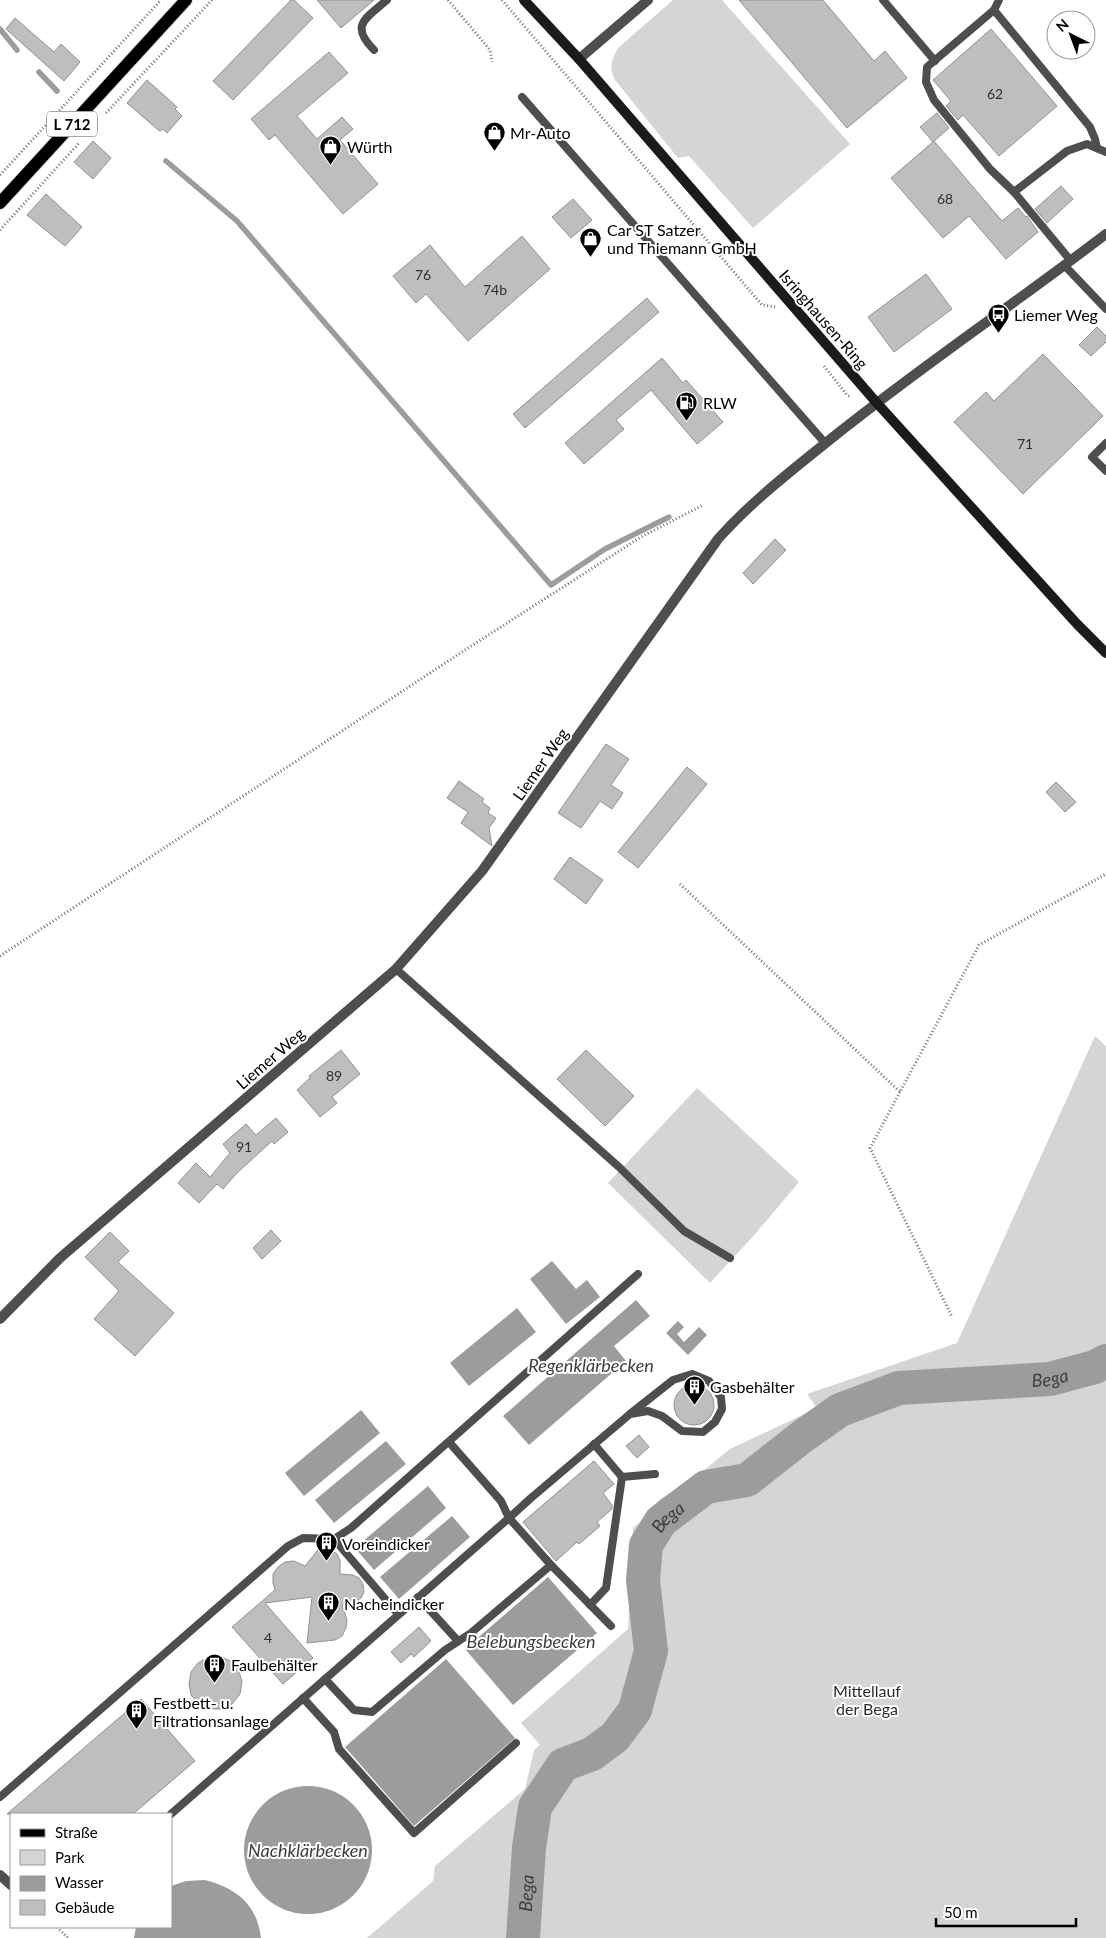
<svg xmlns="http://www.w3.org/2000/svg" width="1106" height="1938" font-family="Lato,sans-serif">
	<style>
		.green { fill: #d5d5d5 }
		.water { fill: #9c9c9c }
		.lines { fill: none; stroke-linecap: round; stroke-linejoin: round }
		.stream { stroke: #9c9c9c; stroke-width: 5.5 }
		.river { stroke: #9c9c9c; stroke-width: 34 }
		.building { fill: #bebebe; stroke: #929292 }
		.primary-casing { stroke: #dbdbdb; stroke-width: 14 }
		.path { stroke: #707070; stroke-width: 3; stroke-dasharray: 1 2.5; stroke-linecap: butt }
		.lane { stroke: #4e4e4e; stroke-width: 8 }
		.street { stroke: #4e4e4e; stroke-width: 10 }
		.secondary { stroke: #1b1b1b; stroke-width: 10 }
		.primary { stroke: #000; stroke-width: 12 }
		.labels { text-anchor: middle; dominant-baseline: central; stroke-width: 4; stroke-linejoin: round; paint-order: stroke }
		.number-label { font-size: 14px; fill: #303030 }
		.shield { fill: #fff; stroke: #4c4c4c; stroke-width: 1 }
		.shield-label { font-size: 15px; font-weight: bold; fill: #000 }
		.poi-label { font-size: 16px; fill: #000; stroke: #fff; text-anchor: start }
		.street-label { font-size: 16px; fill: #000; stroke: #fff }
		.park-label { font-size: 16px; fill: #2c2c2c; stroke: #fff }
		.water-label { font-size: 18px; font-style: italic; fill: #3d3d3d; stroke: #fff }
	</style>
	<rect width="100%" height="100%" fill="#fff"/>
	<g class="green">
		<path d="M673,0H722L850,144L753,228L689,156L678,158L615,80C609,68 611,60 618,48Z"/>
		<path d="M1095,1036L1106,1046V1938H367L433,1881L435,1866L525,1789L534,1750L540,1745L521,1723L628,1629L633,1528L647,1516L659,1500L697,1476L730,1449L817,1408L807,1394L957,1343Z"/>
		<path d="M697,1088L799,1182L756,1233L710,1283L608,1183Z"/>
	</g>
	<g class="water">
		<path d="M552,1261L576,1289L587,1280L600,1297L566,1324L530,1279Z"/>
		<path d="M636,1300L650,1316L614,1346L626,1361L529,1445L503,1416Z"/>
		<path d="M517,1308L536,1332L469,1386L450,1363Z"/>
		<path d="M678,1321L684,1327L677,1334L684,1342L699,1327L707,1335L688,1355L666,1333Z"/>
		<path d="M361,1410L380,1433L304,1496L285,1473Z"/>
		<path d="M386,1441L406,1464L334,1523L315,1500Z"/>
		<path d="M428,1486L446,1508L374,1570L355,1548Z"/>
		<path d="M452,1516L470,1537L399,1599L380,1577Z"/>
		<path d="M548,1577L597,1633L513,1705L465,1649Z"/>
		<path d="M446,1659L515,1738L414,1826L345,1747Z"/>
		<circle cx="308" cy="1850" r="64"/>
		<path d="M205,1880C236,1888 257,1904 261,1938H134L136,1927H171V1886L186,1881Z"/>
	</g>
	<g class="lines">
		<g class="stream">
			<path d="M0,29L17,50"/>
			<path d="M39,72L57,91"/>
			<path d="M166,161L237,221L551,585L605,549L669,517"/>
		</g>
		<path class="river" id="s1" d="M523,1938L529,1848L535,1807L563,1765L592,1754L615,1737L635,1710L651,1651L643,1580L646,1545L661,1521L706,1487L747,1480L803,1436L840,1410L899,1388L1050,1379L1095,1367L1106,1361"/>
	</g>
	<g class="building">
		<path d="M291,0H294L313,18L233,100L213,81Z"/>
		<path d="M317,0H374L341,28Z"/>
		<path d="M739,0H823L874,61L885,51L907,78L847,128Z"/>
		<path d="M15,18L54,52L61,44L80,62L64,81L6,29Z"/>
		<path d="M991,29L1057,106L999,156L963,115L958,120L946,106L951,101L933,80Z"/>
		<path d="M329,52L348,73L297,116L317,139L342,117L353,129L340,140L378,184L343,214L275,135L269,140L251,119Z"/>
		<path d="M147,80L177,107L175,109L182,116L167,133L163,129L160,131L157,129L127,103Z"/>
		<path d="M937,113L949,128L933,142L920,127Z"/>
		<path d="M93,141L111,158L93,179L74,162Z"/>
		<path d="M934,141L1002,221L1018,208L1026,217L1027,216L1038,232L1006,259L969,216L943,238L891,178Z"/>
		<path d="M1061,186L1073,199L1047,223L1035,209Z"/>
		<path d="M46,194L82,227L65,246L27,215Z"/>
		<path d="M573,199L592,220L571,238L552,217Z"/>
		<path d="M522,236L550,269L468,341L426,294L416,303L393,276L430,245L465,287Z"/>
		<path d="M926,274L952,309L894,352L868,317Z"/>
		<path d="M647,298L659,312L525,428L513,414Z"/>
		<path d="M1097,327L1106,336V342L1091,356L1079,345Z"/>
		<path d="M1043,354L1103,416L1023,494L954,422L986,392L994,401Z"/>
		<path d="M662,358L683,383L686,380L723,422L697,444L651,390L616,420L624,429L584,464L565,443Z"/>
		<path d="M775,539L786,550L753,584L743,573Z"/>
		<path d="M606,744L629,759L611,785L623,793L612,809L600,801L581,828L558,813Z"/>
		<path d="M687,767L707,784L638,868L618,852Z"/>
		<path d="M459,781L484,799L482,802L490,808L488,813L496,818L489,828L492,846L461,823L468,812L447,798Z"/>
		<path d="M1056,782L1076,802L1065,812L1046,792Z"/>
		<path d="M570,857L603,880L586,904L554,879Z"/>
		<path d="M341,1050L360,1074L332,1097L337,1103L320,1117L297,1090L310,1078L309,1076Z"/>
		<path d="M586,1050L634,1096L605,1126L557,1079Z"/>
		<path d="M276,1118L288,1132L274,1144L272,1141L236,1174L223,1189L217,1184L199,1203L178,1183L196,1163L210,1177L230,1153L223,1144L246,1124L256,1135Z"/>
		<path d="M271,1230L281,1241L262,1259L253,1248Z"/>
		<path d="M110,1232L129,1251L118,1262L174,1313L135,1356L94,1319L119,1291L85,1257Z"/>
		<circle cx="694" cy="1405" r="20"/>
		<path d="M639,1435L649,1447L637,1458L626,1446Z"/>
		<path d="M594,1461L614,1484L603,1493L612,1505V1509L597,1522L600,1526L579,1544L577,1542L556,1561L523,1522Z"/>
		<path d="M324,1549L331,1550L337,1554L340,1560V1574L353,1575L359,1578L363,1584L364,1592L361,1598L355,1602L342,1605L347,1620L346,1628L342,1636L335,1640L307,1643L312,1597L265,1603L313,1658L283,1684L232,1627L275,1590L273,1583V1574L278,1567L285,1562L294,1561L305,1566L317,1551Z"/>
		<path d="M419,1627L431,1641L414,1657L411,1654L401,1663L391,1652Z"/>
		<path d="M209,1657H221L237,1664L242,1682L240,1694L232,1704L222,1709H210L199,1704L191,1695L189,1684L191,1672L198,1663Z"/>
		<path d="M141,1699L195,1761L133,1814H7Z"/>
	</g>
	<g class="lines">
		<defs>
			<path id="primary" d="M0,203L186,0"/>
		</defs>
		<use href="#primary" class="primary-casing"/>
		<g class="path">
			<path d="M448,0L490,50L492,62"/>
			<path d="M502,0L762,305L776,307"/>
			<path d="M106,113L212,0"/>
			<path d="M0,175L161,0"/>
			<path d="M0,230L80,142"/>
			<path d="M824,366L847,395L851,397"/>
			<path d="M680,884L900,1092L979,945L1106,874"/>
			<path d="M0,956L465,650L641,537L703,505"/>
			<path d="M900,1092L870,1148L952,1317"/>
			<path d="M57,1927L68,1938"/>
		</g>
		<g class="lane">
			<path d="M883,0L935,61"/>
			<path d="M994,10L999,0"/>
			<path d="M374,50C349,25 366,18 387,0"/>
			<path d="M522,97L825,443"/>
			<path d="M1014,192L990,169L934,100L926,82L927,67L994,10L1090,127L1095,139L1097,148"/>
			<path d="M1071,261L1014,192L1067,151L1087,144L1106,152"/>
			<path d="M1065,266L1106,309"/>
			<path d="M1106,443L1092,457L1106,471"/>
			<path d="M396,969L619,1167L684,1231L730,1258"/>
			<path d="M449,1442L501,1501L509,1518L551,1565L611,1626"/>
			<path d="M594,1444L622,1477L655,1474"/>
			<path d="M334,1539L398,1614"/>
			<path d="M418,1597L458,1641"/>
			<path d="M590,1605L606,1588L622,1477"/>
			<path d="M325,1679L354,1710L372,1712L445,1650L471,1633L551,1565"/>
			<path d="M303,1698L334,1732L339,1749L414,1833L516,1743"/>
			<path d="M0,1797L288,1546L303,1538L334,1539L351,1528L638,1274"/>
			<path d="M171,1814L509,1518L531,1498L630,1414L673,1380L692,1374L709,1381L721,1397L722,1409L715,1422L703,1432L682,1431L662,1416L648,1411L630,1414"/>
		</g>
		<g class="street">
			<path d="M579,59L648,0"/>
			<path d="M0,1319L60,1258L396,969L482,871L718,539C749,504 786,475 822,446C914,371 1012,306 1106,234"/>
			<path d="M0,1875L11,1885"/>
		</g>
		<path class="secondary" d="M524,0L579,59L876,402L1077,624L1106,653"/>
		<use href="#primary" class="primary"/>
	</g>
	<defs>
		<symbol id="shop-pin" viewBox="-11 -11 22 30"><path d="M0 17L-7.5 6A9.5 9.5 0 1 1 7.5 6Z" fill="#000" stroke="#fff"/><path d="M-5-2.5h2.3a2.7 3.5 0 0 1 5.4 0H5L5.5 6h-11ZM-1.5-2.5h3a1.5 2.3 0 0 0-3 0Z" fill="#fff"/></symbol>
		<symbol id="bus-pin" viewBox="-11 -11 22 30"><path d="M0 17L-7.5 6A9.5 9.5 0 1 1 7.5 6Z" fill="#000" stroke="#fff"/><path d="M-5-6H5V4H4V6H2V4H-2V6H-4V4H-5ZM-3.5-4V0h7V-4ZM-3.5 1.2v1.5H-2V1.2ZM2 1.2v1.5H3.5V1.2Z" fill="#fff"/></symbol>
		<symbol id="fuel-pin" viewBox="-11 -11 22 30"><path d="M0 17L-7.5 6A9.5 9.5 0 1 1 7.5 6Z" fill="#000" stroke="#fff"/><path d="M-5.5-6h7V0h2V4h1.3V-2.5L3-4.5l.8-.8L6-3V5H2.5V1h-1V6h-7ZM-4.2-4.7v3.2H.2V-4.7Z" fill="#fff"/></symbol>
		<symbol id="building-pin" viewBox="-11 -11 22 30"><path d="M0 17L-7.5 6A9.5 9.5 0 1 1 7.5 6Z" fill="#000" stroke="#fff"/><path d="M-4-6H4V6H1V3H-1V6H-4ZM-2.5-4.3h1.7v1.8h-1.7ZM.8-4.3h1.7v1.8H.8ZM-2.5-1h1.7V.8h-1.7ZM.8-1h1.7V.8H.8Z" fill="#fff"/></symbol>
	</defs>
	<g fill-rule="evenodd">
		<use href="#shop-pin" x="482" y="120" width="25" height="34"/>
		<use href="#shop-pin" x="318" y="134" width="25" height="34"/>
		<use href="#shop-pin" x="578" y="226" width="25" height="34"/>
		<use href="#bus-pin" x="986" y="302" width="25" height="34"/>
		<use href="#fuel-pin" x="674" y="390" width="25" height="34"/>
		<use href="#building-pin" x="682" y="1374" width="25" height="34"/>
		<use href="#building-pin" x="314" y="1530" width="25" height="34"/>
		<use href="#building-pin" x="316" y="1590" width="25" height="34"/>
		<use href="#building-pin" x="202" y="1652" width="25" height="34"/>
		<use href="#building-pin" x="124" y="1698" width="25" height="34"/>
	</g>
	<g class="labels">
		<g class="number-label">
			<text x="995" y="93">62</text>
			<text x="945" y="198">68</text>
			<text x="423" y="274">76</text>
			<text x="495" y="289">74b</text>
			<text x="1025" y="443">71</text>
			<text x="334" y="1075">89</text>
			<text x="244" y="1146">91</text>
			<text x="268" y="1637">4</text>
		</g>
		<rect class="shield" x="47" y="111.5" width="50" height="25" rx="4"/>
		<g class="shield-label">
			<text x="72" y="124">L 712</text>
		</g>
		<g class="poi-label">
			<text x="510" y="132">Mr-Auto</text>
			<text x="347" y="146">Würth</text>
			<text x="607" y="229">Car ST Satzer<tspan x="607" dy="18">und Thiemann GmbH</tspan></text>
			<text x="1014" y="314">Liemer Weg</text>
			<text x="703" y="402">RLW</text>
			<text x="710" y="1386">Gasbehälter</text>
			<text x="342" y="1543">Voreindicker</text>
			<text x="344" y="1603">Nacheindicker</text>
			<text x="231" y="1664">Faulbehälter</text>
			<text x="153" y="1702">Festbett- u.<tspan x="153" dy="18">Filtrationsanlage</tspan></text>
		</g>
		<g class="street-label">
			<text transform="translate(824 319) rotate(49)">Isringhausen-Ring</text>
			<text transform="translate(540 764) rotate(-55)">Liemer Weg</text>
			<text transform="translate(270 1058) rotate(-41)">Liemer Weg</text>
		</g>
		<g class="park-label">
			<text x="867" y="1690">Mittellauf<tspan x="867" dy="18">der Bega</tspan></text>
		</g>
		<g class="water-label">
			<text x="591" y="1365">Regenklärbecken</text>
			<text stroke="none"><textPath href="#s1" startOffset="900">Bega</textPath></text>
			<text stroke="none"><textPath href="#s1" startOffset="479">Bega</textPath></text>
			<text x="531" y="1641">Belebungsbecken</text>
			<text x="308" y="1850">Nachklärbecken</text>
			<text stroke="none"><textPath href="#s1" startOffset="45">Bega</textPath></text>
		</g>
	</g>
	<rect x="10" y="1813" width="162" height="115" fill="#ffffff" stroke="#999999"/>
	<rect x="20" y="1829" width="25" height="8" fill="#000000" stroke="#999999"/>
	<text x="55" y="1838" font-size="15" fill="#000000">Straße</text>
	<rect x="20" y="1850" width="25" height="15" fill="#d5d5d5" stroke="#999999"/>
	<text x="55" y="1863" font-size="15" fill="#000000">Park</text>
	<rect x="20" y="1876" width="25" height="15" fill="#9c9c9c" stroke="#999999"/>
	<text x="55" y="1888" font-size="15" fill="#000000">Wasser</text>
	<rect x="20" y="1900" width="25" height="15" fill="#bebebe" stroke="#999999"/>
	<text x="55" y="1913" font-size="15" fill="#000000">Gebäude</text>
	<g transform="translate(1071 35) rotate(318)"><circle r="24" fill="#ffffff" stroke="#999999"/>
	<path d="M0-4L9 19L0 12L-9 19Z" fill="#000000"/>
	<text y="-8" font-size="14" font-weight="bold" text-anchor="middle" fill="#000000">N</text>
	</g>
	<path d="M936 1918v8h140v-8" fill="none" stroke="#000000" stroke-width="2.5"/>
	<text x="944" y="1918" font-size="15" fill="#000000" stroke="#ffffff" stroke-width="4" paint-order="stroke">50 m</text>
</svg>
